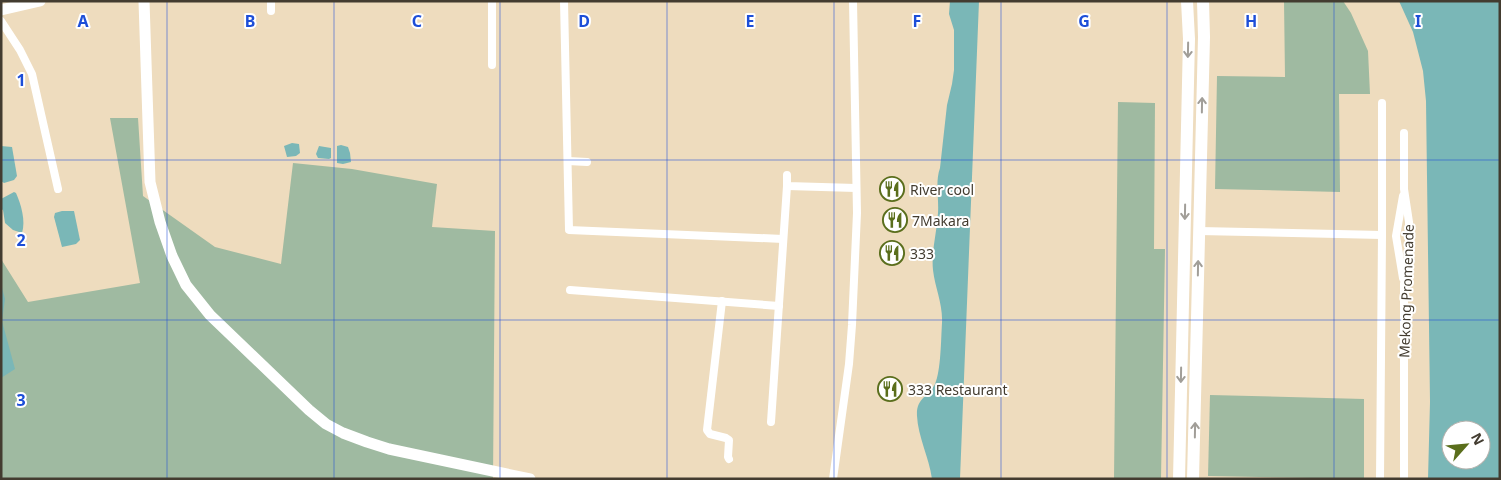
<svg xmlns="http://www.w3.org/2000/svg" width="1501" height="480" font-family="'Noto Sans',sans-serif">
	<style>
		.green { fill: #9fbaa1 }
		.water { fill: #7ab7b7; fill-rule: evenodd }
		.lines { fill: none; stroke-linecap: round; stroke-linejoin: round }
		.street { stroke: #fff; stroke-width: 8 }
		.secondary { stroke: #fff; stroke-width: 11 }
		.primary { stroke: #fff; stroke-width: 12 }
		.oneway { stroke: #a19e98 }
		.grid { fill: none; stroke: #1d4ed8; stroke-width: 1; stroke-opacity: 0.55 }
		.labels { text-anchor: middle; dominant-baseline: central; stroke-width: 4; stroke-linejoin: round; paint-order: stroke }
		.poi-label { font-size: 14px; fill: #433c30; stroke: #fff; text-anchor: start }
		.street-label { font-size: 14px; fill: #433c30; stroke: #fff }
		.grid-label { font-size: 16px; text-anchor: middle; font-weight: bold; fill: #1d4ed8; stroke: #fff; stroke-width: 4; stroke-linejoin: round; paint-order: stroke }
	</style>
	<rect width="100%" height="100%" fill="#eedcbe"/>
	<g class="green">
		<path d="M1284,1H1343L1351,13L1368,51L1370,94H1339L1340,192L1215,189L1217,76L1285,77Z"/>
		<path d="M1118,102L1155,103L1154,249H1165L1161,479H1114Z"/>
		<path d="M110,118H138L143,196L215,247L281,264L293,163L352,169L437,184L432,227L495,231L493,479H1V259L28,302L140,283Z"/>
		<path d="M1210,395L1364,399V479L1208,476Z"/>
	</g>
	<g class="water">
		<path d="M950,1H979L960,479H932C929,457 918,437 917,416C916,398 928,397 935,384C941,371 941,338 942,323C943,304 935,288 933,270C931,252 937,232 938,213C939,198 935,182 940,168L947,105L952,84L954,70V30L949,14Z"/>
		<path d="M1399,1H1500V479H1428L1430,402L1426,101L1423,71L1413,32ZM1451,430H1481V460H1451Z"/>
		<path d="M292,143L299,144L300,153L296,156L287,157L284,146Z"/>
		<path d="M341,145L348,147L350,153L351,162L343,164L337,163V146Z"/>
		<path d="M1,146L12,147L17,176L14,180L4,183L1,181Z"/>
		<path d="M319,146L331,148V158L329,159L318,158L316,154Z"/>
		<path d="M14,192L16,193C21,204 26,221 22,233L13,230L5,223L3,210L1,209V199Z"/>
		<path d="M62,211H74L80,240L76,244L62,247L54,217L55,213Z"/>
		<path d="M1,284L5,299L2,321L15,369L1,378Z"/>
	</g>
	<g class="lines">
		<g class="street">
			<path d="M271,1V11"/>
			<path d="M564,1L569,230L783,239"/>
			<path d="M1,21L20,50L32,74L58,189"/>
			<path d="M492,65V1"/>
			<path d="M1404,133V189L1409,222V254L1404,284V479"/>
			<path d="M568,161L587,162"/>
			<path d="M787,175V186L856,188"/>
			<path d="M1403,196L1396,236L1403,278"/>
			<path d="M1199,231L1382,235"/>
			<path d="M570,290L779,306"/>
			<path d="M722,301L707,430L710,434L726,438L729,440L728,457L729,459"/>
			<path d="M771,422L787,186"/>
			<path d="M833,479L849,364L852,325L857,213L853,1"/>
			<path d="M1380,479L1382,235V103"/>
		</g>
		<g class="secondary">
			<path d="M144,1L150,182L160,222L172,256L186,285L210,315L309,410L326,424L343,433L367,442L389,449L530,479"/>
			<path d="M1,10L40,1"/>
		</g>
		<g class="primary">
			<path d="M1179,479L1189,39L1187,1"/>
			<path d="M1193,479L1204,37L1203,1"/>
		</g>
	</g>
	<defs><path id="oneway-shaft" d="M-6 0H5M1.5-3L5.5 0L1.5 3" fill="none" stroke-width="1.6" stroke-linecap="round" stroke-linejoin="round" transform="scale(1.25)"/></defs>
	<g class="oneway">
		<use href="#oneway-shaft" transform="translate(1188 50) rotate(91)"/>
		<use href="#oneway-shaft" transform="translate(1202 105) rotate(-89)"/>
		<use href="#oneway-shaft" transform="translate(1185 212) rotate(91)"/>
		<use href="#oneway-shaft" transform="translate(1198 268) rotate(-89)"/>
		<use href="#oneway-shaft" transform="translate(1181 375) rotate(91)"/>
		<use href="#oneway-shaft" transform="translate(1195 430) rotate(-89)"/>
	</g>
	<path class="grid" d="M167,1V479M334,1V479M500,1V479M667,1V479M834,1V479M1001,1V479M1167,1V479M1334,1V479M1,160H1500M1,320H1500"/>
	<defs>
		<symbol id="restaurant-ring" viewBox="-11 -11 22 22"><circle r="9.5" fill="#fff" stroke="#5a6e1c" stroke-width="1.5"/><path d="M-5-6h1v4h1v-4h1v4h1v-4h1v5L-1.5 .5V6h-2V.5L-5-1ZM5-6V6H3V1.5H1.5Q1.5-4 5-6Z" fill="#5a6e1c"/></symbol>
	</defs>
	<g fill-rule="evenodd">
		<use href="#restaurant-ring" x="878" y="175" width="28" height="28"/>
		<use href="#restaurant-ring" x="881" y="206" width="28" height="28"/>
		<use href="#restaurant-ring" x="878" y="239" width="28" height="28"/>
		<use href="#restaurant-ring" x="876" y="375" width="28" height="28"/>
	</g>
	<g class="labels">
		<g class="poi-label">
			<text x="910" y="189">River cool</text>
			<text x="912" y="220">7Makara</text>
			<text x="910" y="253">333</text>
			<text x="908" y="389">333 Restaurant</text>
		</g>
		<g class="street-label">
			<text transform="translate(1406 291) rotate(-88)">Mekong Promenade</text>
		</g>
	</g>
	<g class="grid-label">
		<text x="83" y="27">A</text>
		<text x="250" y="27">B</text>
		<text x="417" y="27">C</text>
		<text x="584" y="27">D</text>
		<text x="750" y="27">E</text>
		<text x="917" y="27">F</text>
		<text x="1084" y="27">G</text>
		<text x="1251" y="27">H</text>
		<text x="1418" y="27">I</text>
		<text x="21" y="86">1</text>
		<text x="21" y="246">2</text>
		<text x="21" y="406">3</text>
	</g>
	<rect width="1501" height="480" fill="none" stroke="#433c30" stroke-width="5"/>
	<g transform="translate(1466 445) rotate(63)"><circle r="24" fill="#ffffff" stroke="#b4b1ac"/>
	<path d="M0-4L9 19L0 12L-9 19Z" fill="#5a6e1c"/>
	<text y="-8" font-size="14" font-weight="bold" text-anchor="middle" fill="#433c30">N</text>
	</g>
</svg>
